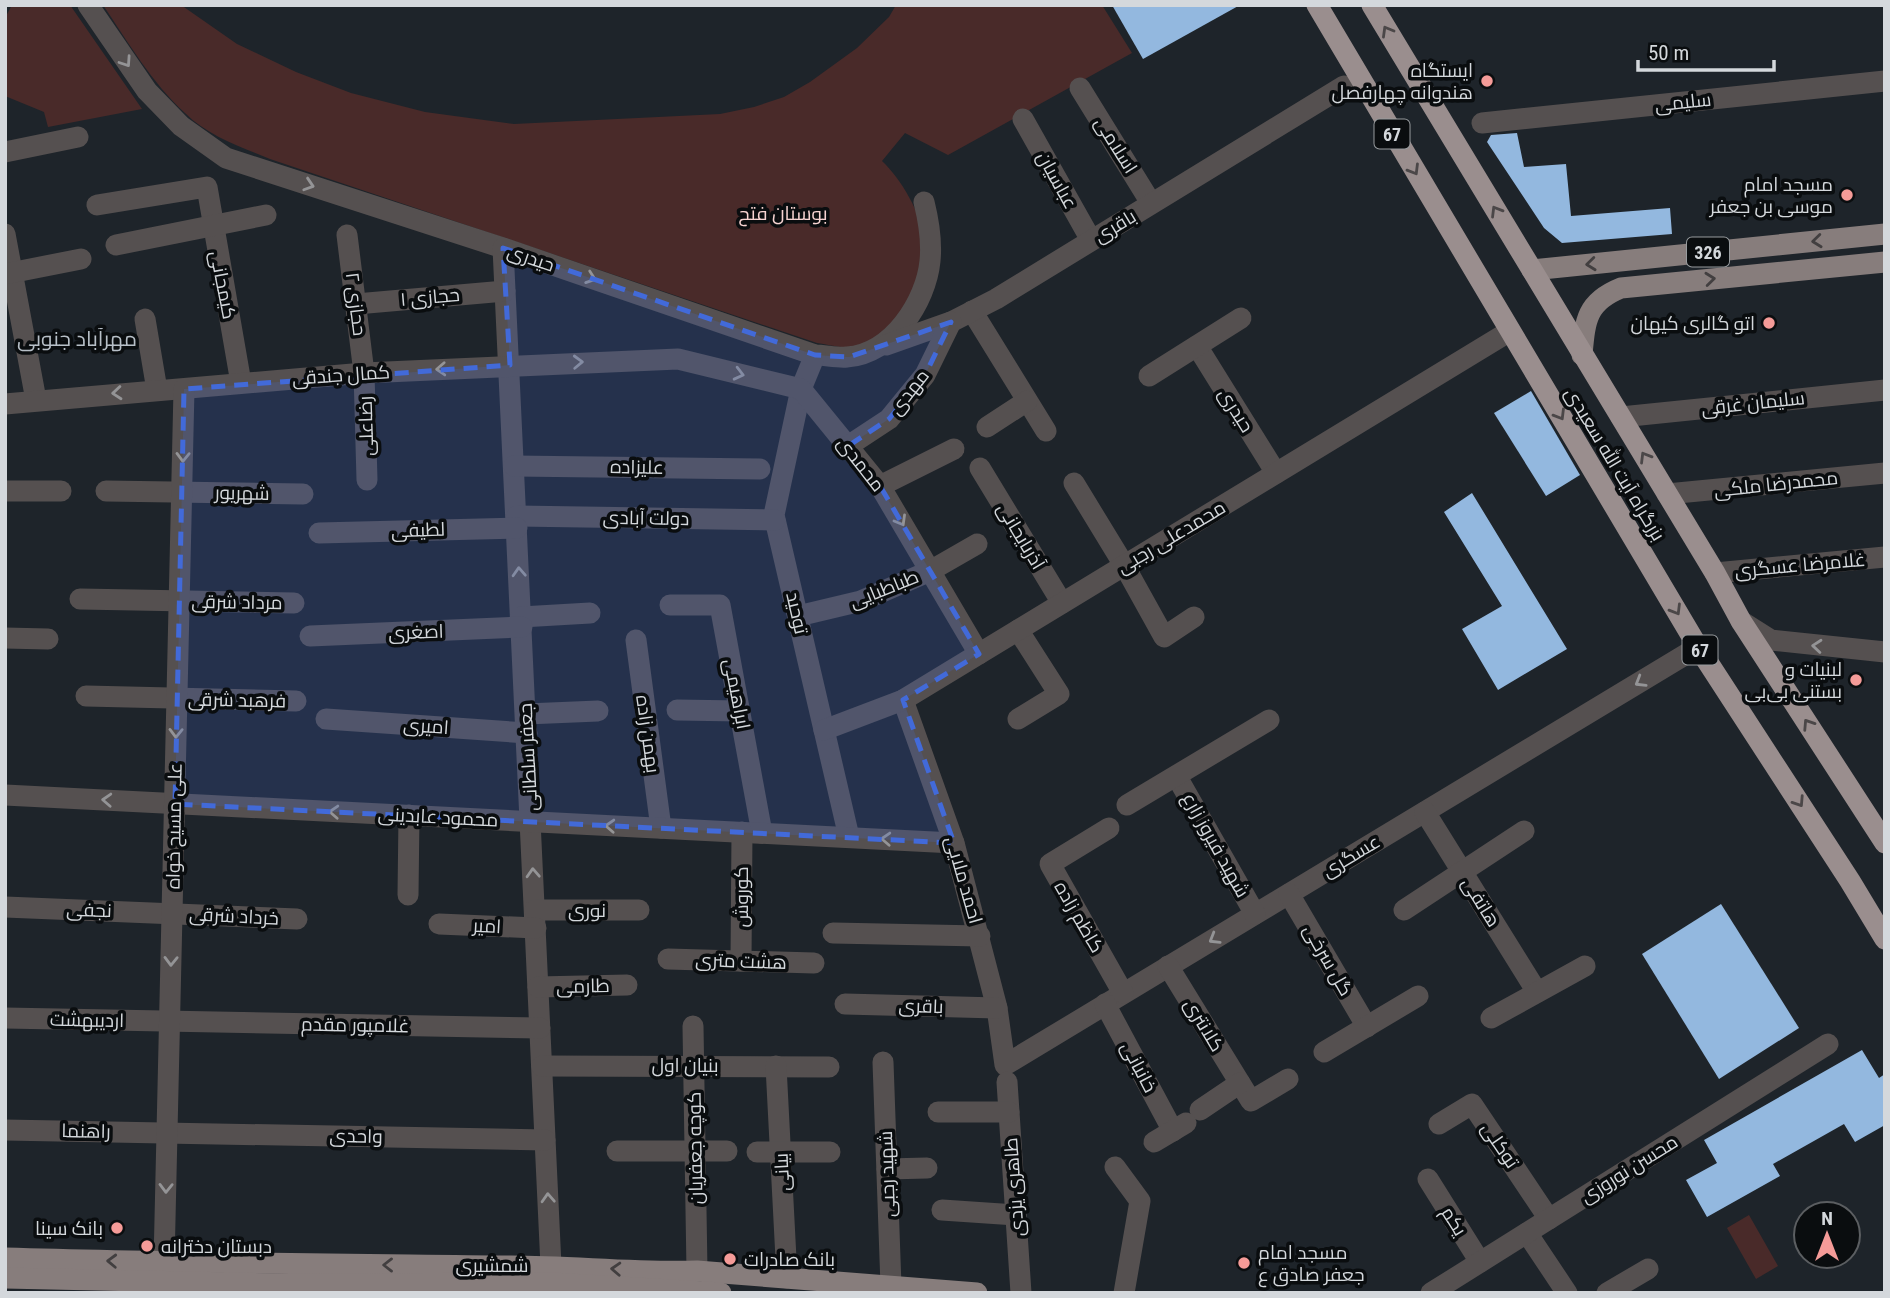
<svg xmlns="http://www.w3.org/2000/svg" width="1890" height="1298" font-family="'Roboto Condensed',Cairo,sans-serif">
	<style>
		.green { fill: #492a29 }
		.building { fill: #93b8df }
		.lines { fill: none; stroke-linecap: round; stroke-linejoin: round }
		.minor { stroke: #555050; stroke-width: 21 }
		.major { stroke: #877d7c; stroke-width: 21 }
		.highway { stroke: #9a8e8e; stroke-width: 21 }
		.oneway { stroke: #4b4748 }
		.oneway2 { stroke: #949496 }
		.oneway3 { stroke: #423f40 }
		.marked { fill: #426ad9; fill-opacity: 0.2; stroke: #426ad9; stroke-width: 5; stroke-dasharray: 14 9; stroke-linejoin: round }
		.poi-dot { fill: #f59b98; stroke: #0a0d0f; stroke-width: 2.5 }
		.labels { text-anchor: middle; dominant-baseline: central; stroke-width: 7; stroke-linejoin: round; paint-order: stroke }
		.shield { fill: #0a0d0f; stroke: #979b9e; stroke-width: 2 }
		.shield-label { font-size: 18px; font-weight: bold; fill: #d4d8dc }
		.poi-label { font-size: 19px; fill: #d4d8dc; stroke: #0a0d0f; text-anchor: end }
		.street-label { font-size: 19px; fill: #d4d8dc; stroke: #0a0d0f }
		.park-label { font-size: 19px; fill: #f7d4d2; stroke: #0a0d0f }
		.neighbourhood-label { font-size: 21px; fill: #b7bfc7; stroke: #0a0d0f }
	</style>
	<rect width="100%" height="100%" fill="#1e242a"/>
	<g class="green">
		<path d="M12,5H70L142,109L48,127L44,112L5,96V18Z"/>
		<path d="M103,5H181L237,44L296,72L351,93L425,112L514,124L720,114L754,107L784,97L810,82L857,48L889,17L896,5H1102L1132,53L948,155L905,133L882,161C901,179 922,214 924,241C927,283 893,342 849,347C839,348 826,344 817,343L270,159C241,147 208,136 185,113C152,83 128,42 103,5Z"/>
		<path d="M1749,1215L1778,1266L1756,1279L1727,1228Z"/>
	</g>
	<g class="building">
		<path d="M1112,5H1240L1143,59Z"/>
		<path d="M1517,133L1524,167L1566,164L1571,216L1670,208L1672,234L1562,243L1544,228L1487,142L1491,135Z"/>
		<path d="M1531,391L1580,475L1546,496L1494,413Z"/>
		<path d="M1472,493L1567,649L1498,690L1462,629L1502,606L1444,512Z"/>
		<path d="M1721,904L1799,1028L1719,1079L1642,954Z"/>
		<path d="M1862,1050L1879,1078L1885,1074V1125L1855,1142L1844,1124L1773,1164L1780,1176L1707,1217L1686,1180L1717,1163L1704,1140Z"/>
	</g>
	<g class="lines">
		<g class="minor">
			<path d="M88,5L147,91L181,126L226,158L503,248L815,355C825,355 837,358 847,357C892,354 926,302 930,261C932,241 929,222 924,202"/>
			<path d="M1080,88L1151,203"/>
			<path d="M1023,119L1091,240"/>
			<path d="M1482,123L1885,81"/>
			<path d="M5,152L78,137"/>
			<path d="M97,205L207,187L241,383"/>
			<path d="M5,234L36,400"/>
			<path d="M347,235L364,373L367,480"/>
			<path d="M116,245L266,215"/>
			<path d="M503,248L551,1266"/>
			<path d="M5,274L81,259"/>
			<path d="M356,304L505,291"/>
			<path d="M972,311L1046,431"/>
			<path d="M145,319L157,390"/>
			<path d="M886,345L951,322L996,299L1344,86"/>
			<path d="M1197,346L1276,473"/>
			<path d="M815,355L801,389L774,515L849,837"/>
			<path d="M1149,376L1241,318"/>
			<path d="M5,404L364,373L678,359L801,389L880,486L979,654"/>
			<path d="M1621,417L1885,390"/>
			<path d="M987,427L1027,401"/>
			<path d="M848,446L889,419L925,375L951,322"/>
			<path d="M514,466L760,469"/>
			<path d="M980,468L1062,603"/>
			<path d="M1074,483L1124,565L1164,637L1194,617"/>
			<path d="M880,486L954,449"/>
			<path d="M5,491H61"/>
			<path d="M106,491L303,494"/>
			<path d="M1667,494L1885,473"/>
			<path d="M517,516L775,520"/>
			<path d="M319,533L517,528"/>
			<path d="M1715,573L1885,557"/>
			<path d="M80,599L294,603"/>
			<path d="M670,605H720L762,833"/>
			<path d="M798,616L861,601L930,571L977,544"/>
			<path d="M521,617L590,613"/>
			<path d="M1741,621L1771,640L1885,652"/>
			<path d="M1018,630L1059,694L1018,719"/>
			<path d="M310,636L522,627"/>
			<path d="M5,638L48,639"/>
			<path d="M636,640L661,828"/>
			<path d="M86,696L296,701"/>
			<path d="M903,700L954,843L997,1008L1005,1065L1698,647"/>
			<path d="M677,710L740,711"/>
			<path d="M526,714L598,711"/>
			<path d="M326,719L527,733"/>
			<path d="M824,730L903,700L1510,331"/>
			<path d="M1177,777L1255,914"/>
			<path d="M5,795L954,843"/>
			<path d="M1127,805L1269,720"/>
			<path d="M1425,812L1537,992"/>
			<path d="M1109,828L1050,864L1123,993"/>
			<path d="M1289,894L1367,1027"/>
			<path d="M408,895L409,815"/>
			<path d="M5,907L297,919"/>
			<path d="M535,910H639"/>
			<path d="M1404,910L1524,831"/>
			<path d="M439,924L536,928"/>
			<path d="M833,933L980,936"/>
			<path d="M668,959L814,963"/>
			<path d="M741,961L742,832"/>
			<path d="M1168,966L1251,1101L1288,1079"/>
			<path d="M538,987L627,985"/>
			<path d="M845,1004L997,1008"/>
			<path d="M1105,1004L1173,1131"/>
			<path d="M5,1018L540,1028"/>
			<path d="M1491,1018L1585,966"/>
			<path d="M693,1026L697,1271"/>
			<path d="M1324,1052L1418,996"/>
			<path d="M883,1062L891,1286"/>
			<path d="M542,1066L829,1067"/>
			<path d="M776,1066L787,1278"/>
			<path d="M1007,1082L1021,1293"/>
			<path d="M1200,1110L1240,1083"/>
			<path d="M938,1112H1009"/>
			<path d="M1439,1124L1472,1104L1549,1219"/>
			<path d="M5,1130L545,1140"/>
			<path d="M1154,1142L1186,1123"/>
			<path d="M617,1151H727"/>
			<path d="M757,1152H830"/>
			<path d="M1115,1167L1140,1201L1124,1293"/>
			<path d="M887,1169L927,1168"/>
			<path d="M1428,1179L1480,1262"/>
			<path d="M942,1210L1016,1215"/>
			<path d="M1527,1233L1567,1293"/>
			<path d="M164,1263L184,389"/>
			<path d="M1431,1293L1828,1044"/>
			<path d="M1607,1293L1648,1269"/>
		</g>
		<g class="major">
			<path d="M1532,270L1885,234"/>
			<path d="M1582,355C1585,321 1586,302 1621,288L1885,262"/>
			<path d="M5,1258C174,1263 342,1264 511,1266C573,1266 635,1273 697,1271L977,1293"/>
			<path d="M5,1278L282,1284L552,1283L721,1293"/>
		</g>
		<g class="highway">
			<path d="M1317,5L1698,647L1850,881L1885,939"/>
			<path d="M1372,5L1715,573L1741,621L1885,843"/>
		</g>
	</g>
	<defs><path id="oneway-chevron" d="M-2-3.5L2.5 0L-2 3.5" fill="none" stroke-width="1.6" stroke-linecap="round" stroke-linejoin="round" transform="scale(1.75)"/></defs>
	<g class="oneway">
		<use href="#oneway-chevron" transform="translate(1387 31) rotate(-120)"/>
		<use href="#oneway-chevron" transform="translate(1414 170) rotate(59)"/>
		<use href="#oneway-chevron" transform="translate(1496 211) rotate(-121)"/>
		<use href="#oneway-chevron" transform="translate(1560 415) rotate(59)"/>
		<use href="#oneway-chevron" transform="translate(1645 457) rotate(-121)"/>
		<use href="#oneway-chevron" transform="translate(1676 610) rotate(59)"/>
		<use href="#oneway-chevron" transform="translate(1808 724) rotate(-123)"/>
		<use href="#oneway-chevron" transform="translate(1799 802) rotate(57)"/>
	</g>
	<g class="oneway2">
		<use href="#oneway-chevron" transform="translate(126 62) rotate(56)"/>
		<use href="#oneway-chevron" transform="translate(309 185) rotate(18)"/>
		<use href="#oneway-chevron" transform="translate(591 278) rotate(19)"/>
		<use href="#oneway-chevron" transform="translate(578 362) rotate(-2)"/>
		<use href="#oneway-chevron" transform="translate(441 369) rotate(177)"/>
		<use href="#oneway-chevron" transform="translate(739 374) rotate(14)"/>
		<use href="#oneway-chevron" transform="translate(117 393) rotate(175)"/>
		<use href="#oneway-chevron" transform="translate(183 457) rotate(91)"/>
		<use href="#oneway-chevron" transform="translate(901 521) rotate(60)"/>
		<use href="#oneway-chevron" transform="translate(519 572) rotate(-93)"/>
		<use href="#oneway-chevron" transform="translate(1817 646) rotate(-175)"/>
		<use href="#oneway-chevron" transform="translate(1640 682) rotate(149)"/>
		<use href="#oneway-chevron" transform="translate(176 733) rotate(91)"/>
		<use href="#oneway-chevron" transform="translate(107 800) rotate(-177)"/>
		<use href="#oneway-chevron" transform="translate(334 812) rotate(-177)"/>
		<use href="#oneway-chevron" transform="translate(610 826) rotate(-177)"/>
		<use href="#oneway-chevron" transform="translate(886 839) rotate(-177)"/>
		<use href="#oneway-chevron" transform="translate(533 873) rotate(-93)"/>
		<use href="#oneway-chevron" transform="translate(1214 939) rotate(149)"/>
		<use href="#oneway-chevron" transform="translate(171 961) rotate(91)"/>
		<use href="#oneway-chevron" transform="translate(166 1188) rotate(91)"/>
		<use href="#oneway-chevron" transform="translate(548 1198) rotate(-93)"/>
	</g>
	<g class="oneway3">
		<use href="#oneway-chevron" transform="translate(1817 241) rotate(174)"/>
		<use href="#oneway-chevron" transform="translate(1591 264) rotate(174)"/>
		<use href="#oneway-chevron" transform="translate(1710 279) rotate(-6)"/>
		<use href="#oneway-chevron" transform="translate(112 1261) rotate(-178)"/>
		<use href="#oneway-chevron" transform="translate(388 1265) rotate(-180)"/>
		<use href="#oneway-chevron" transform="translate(616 1269) rotate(-177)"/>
	</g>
	<path class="marked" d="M503,248L815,355L849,357L951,322L925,375L889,419L848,446L880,486L979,654L903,700L954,843L175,804L184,389L510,365Z"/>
	<g class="poi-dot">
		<circle cx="1487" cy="81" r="7"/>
		<circle cx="1847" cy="195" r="7"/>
		<circle cx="1769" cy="323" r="7"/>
		<circle cx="1856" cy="680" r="7"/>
		<circle cx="117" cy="1228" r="7"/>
		<circle cx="147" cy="1246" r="7"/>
		<circle cx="730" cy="1259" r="7"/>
		<circle cx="1244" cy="1263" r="7"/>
	</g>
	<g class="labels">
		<g class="shield">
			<rect x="1374.5" y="119.5" width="35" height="29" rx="5"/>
			<rect x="1687" y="237.5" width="42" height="29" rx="5"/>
			<rect x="1682.5" y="635.5" width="35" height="29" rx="5"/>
		</g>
		<g class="shield-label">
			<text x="1392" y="134">67</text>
			<text x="1708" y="252">326</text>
			<text x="1700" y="650">67</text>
		</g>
		<g class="poi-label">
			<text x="1473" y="70">ایستگاه<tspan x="1473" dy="22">هندوانه چهارفصل</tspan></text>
			<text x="1833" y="184">مسجد امام<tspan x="1833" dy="22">موسی بن جعفر</tspan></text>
			<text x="1755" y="323">اتو گالری کیهان</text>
			<text x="1842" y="669">لبنیات و<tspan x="1842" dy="22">بستنی بی‌بی</tspan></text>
			<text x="103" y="1228">بانک سینا</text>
			<text x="161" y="1246" text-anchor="start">دبستان دخترانه</text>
			<text x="1258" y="1252" text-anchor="start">مسجد امام<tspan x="1258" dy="22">جعفر صادق ع</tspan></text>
			<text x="744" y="1259" text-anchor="start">بانک صادرات</text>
		</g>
		<g class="street-label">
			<text transform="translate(1683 102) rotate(-6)">سلیمی</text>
			<text transform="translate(1116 145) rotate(58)">اسلامی</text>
			<text transform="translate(1057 180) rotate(61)">عباسیان</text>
			<text transform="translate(1115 226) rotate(-31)">باقری</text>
			<text transform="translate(531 258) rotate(19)">حیدری</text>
			<text transform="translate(223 285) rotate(79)">کیمجانی</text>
			<text transform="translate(430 297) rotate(-5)">حجازی ۱</text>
			<text transform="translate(356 304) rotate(83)">حجازی ۲</text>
			<text transform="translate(341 375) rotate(-4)">کمال جندقی</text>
			<text transform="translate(909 392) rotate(-52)">مهدی</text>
			<text transform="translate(1753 403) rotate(-6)">سلیمان غرقی</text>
			<text transform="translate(1236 410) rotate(58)">حیدری</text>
			<text transform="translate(366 426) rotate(-92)">رضاعلی</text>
			<text transform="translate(861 464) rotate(52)">محمدی</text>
			<text transform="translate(1615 464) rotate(59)">بزرگراه آیت الله سعیدی</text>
			<text transform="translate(637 467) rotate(1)">علیزاده</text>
			<text transform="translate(1776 484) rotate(-6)">محمدرضا ملکی</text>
			<text transform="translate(242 493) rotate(1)">شهریور</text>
			<text transform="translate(646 518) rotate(1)">دولت آبادی</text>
			<text transform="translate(418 530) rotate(-2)">لطیفی</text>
			<text transform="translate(1021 536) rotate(59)">آذربایجانی</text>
			<text transform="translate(1171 537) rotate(-31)">محمدعلی رجبی</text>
			<text transform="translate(1800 565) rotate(-5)">غلامرضا عسگری</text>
			<text transform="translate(884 589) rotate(-22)">طباطبایی</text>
			<text transform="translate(237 602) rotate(1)">مرداد شرقی</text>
			<text transform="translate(797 613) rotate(77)">توحید</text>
			<text transform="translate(416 632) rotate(-2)">اصغری</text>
			<text transform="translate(737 694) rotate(79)">ابراهیمی</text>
			<text transform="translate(237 700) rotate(1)">فرهبد شرقی</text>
			<text transform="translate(426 726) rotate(4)">امیری</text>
			<text transform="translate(648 734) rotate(82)">بهمن زاده</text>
			<text transform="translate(528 757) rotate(-93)">جعفر سلطانی</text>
			<text transform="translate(438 817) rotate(3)">محمود عابدینی</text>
			<text transform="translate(174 826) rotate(-89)">علی مسیح خواه</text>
			<text transform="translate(1216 845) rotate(61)">شهید فیروز زارع</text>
			<text transform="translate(1351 856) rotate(-31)">عسگری</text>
			<text transform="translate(964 880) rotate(74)">احمد ملایی</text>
			<text transform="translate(741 897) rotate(-90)">کوروش</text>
			<text transform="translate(1481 902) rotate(58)">هاتفی</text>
			<text transform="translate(89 910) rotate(2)">نجفی</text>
			<text x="587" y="910">نوری</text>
			<text transform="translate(234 916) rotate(3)">خرداد شرقی</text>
			<text transform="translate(1079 917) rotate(60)">کاظم زاده</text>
			<text transform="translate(487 926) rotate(3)">امیر</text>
			<text transform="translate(1328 960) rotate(60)">گل سرخی</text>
			<text transform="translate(741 961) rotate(2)">هشت متری</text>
			<text transform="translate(583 986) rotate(-1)">طارمی</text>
			<text transform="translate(921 1006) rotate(2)">باقری</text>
			<text transform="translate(87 1020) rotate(1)">اردیبهشت</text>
			<text transform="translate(355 1025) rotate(1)">غلامپور مقدم</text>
			<text transform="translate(1204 1025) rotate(59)">کلانتری</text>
			<text x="685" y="1065">بنیان اول</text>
			<text transform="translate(1139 1067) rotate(62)">خانبانی</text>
			<text transform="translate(86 1131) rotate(1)">راهنما</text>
			<text transform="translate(356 1136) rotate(1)">واحدی</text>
			<text transform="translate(1500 1145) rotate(56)">توکلی</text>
			<text transform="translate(695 1148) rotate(-91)">کوچه جعفریان</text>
			<text transform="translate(1629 1169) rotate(-32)">محسن نوروزی</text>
			<text transform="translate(782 1172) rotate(-93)">بیانی</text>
			<text transform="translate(887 1174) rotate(-92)">شهید رجبی</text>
			<text transform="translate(1014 1187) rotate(-94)">طاهری یزدی</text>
			<text transform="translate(1454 1221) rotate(58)">یکم</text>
			<text x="492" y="1265">شمشیری</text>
		</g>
		<g class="park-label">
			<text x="783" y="213">بوستان فتح</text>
		</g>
		<g class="neighbourhood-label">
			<text x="77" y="339">مهرآباد جنوبی</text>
		</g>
	</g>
	<rect width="1890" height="1298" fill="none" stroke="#d4d8dc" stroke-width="14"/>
	<g transform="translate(1827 1235)"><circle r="33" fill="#0a0d0f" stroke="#5b5e61" stroke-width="2"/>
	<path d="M0-5L12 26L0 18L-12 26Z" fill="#f59b98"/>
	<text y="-10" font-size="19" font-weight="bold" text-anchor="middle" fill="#d4d8dc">N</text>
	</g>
	<path d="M1638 60v10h136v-10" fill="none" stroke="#d4d8dc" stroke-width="3.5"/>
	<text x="1648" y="60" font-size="21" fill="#d4d8dc" stroke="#0a0d0f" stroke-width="5" paint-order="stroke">50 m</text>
</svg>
